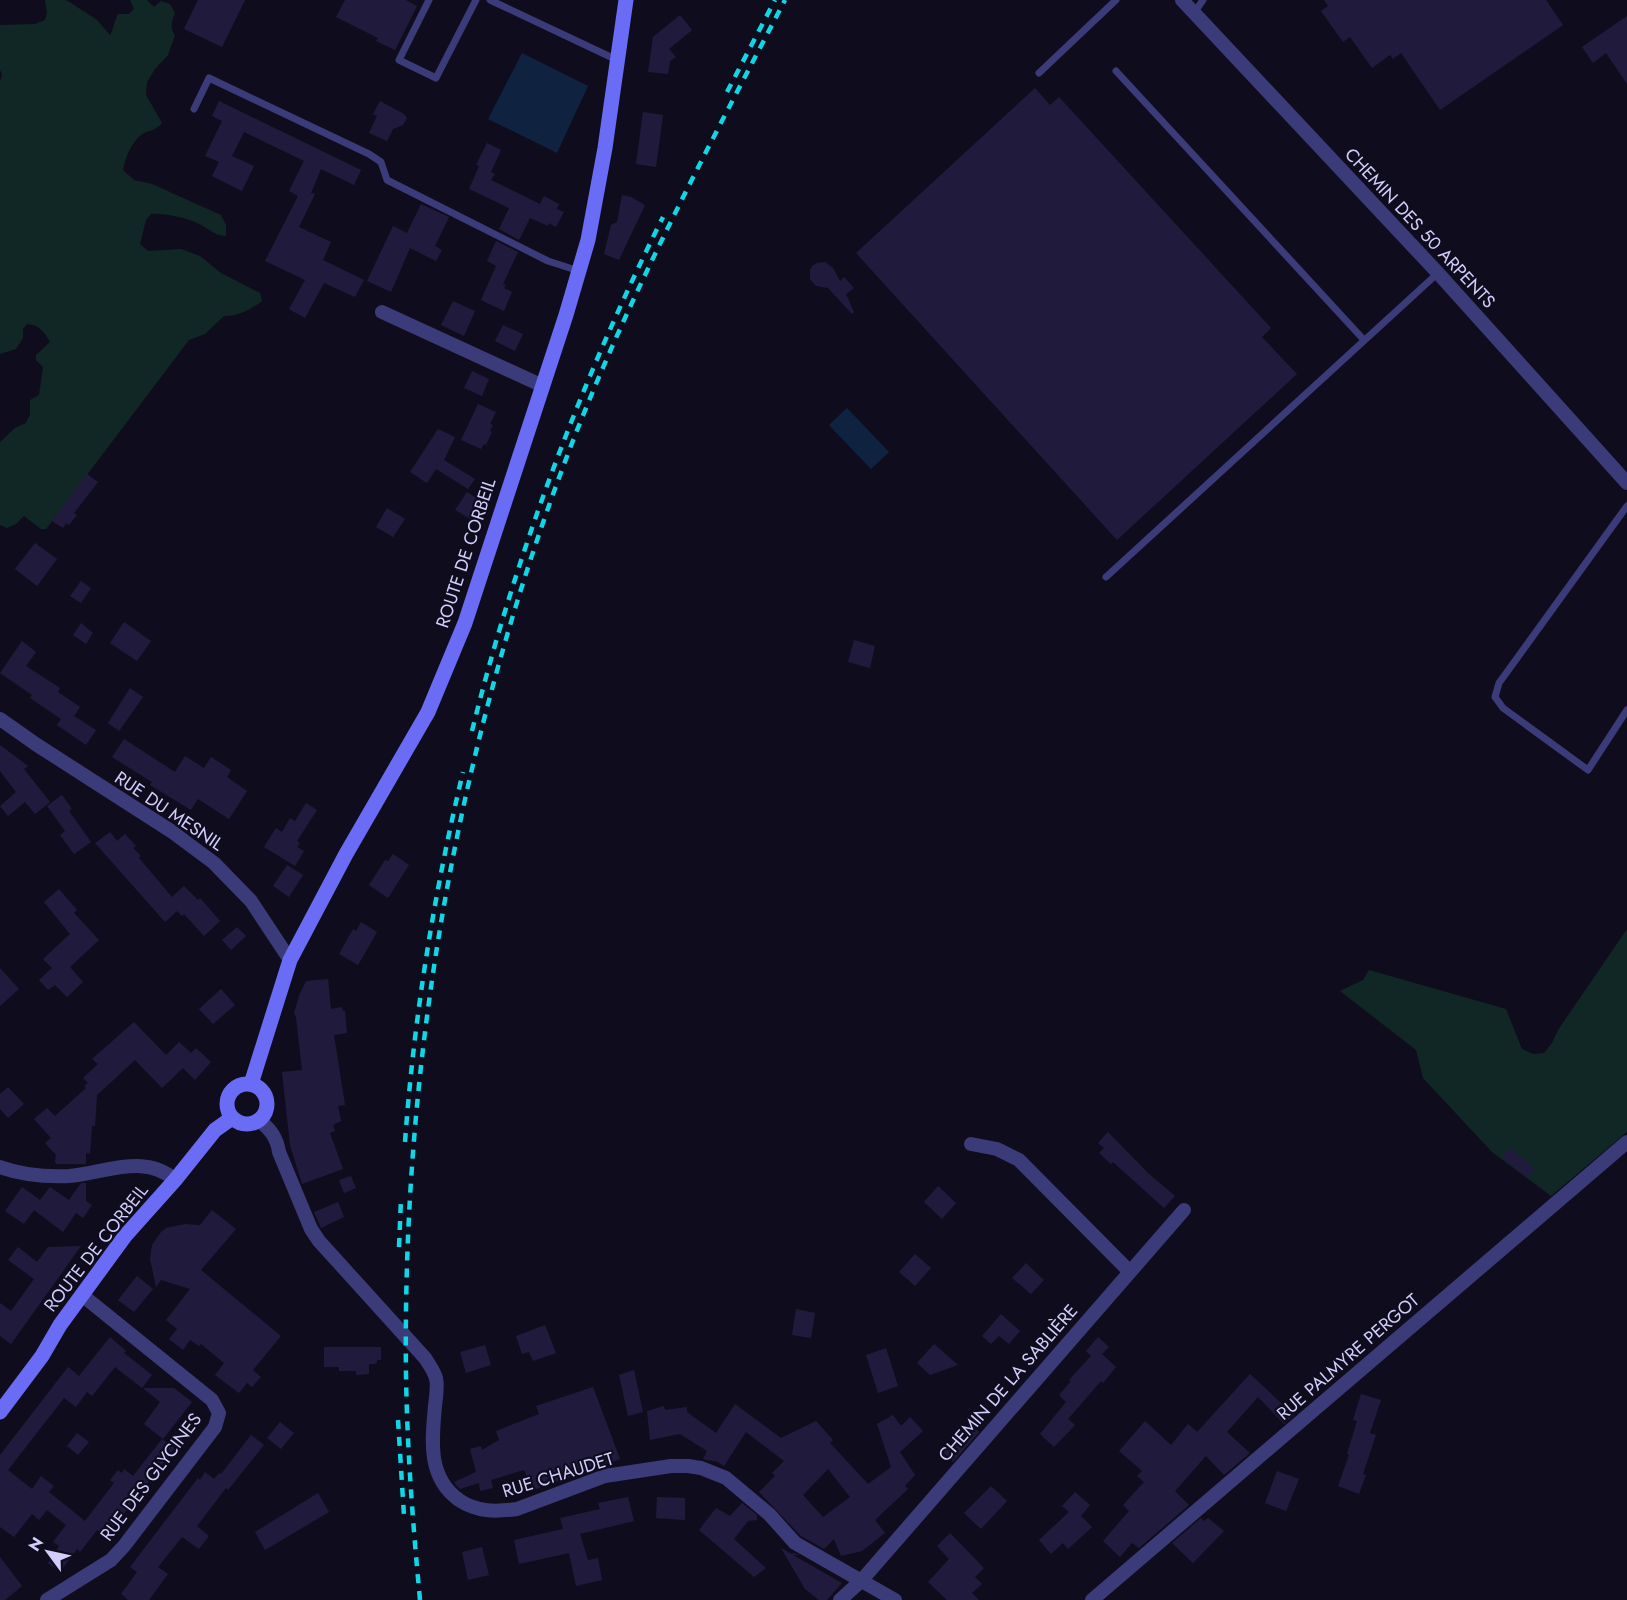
<svg xmlns="http://www.w3.org/2000/svg" width="1627" height="1600" font-family="Jost,sans-serif">
	<style>
		.green { fill: #112725 }
		.water { fill: #0f2340 }
		.building { fill: #201b3d; fill-rule: evenodd }
		.lines { fill: none; stroke-linecap: round; stroke-linejoin: round }
		.service { stroke: #3b3b79; stroke-width: 7 }
		.minor { stroke: #3b3b79; stroke-width: 14 }
		.secondary { stroke: #6a6cf5; stroke-width: 15 }
		.rail { stroke: #0fd7e5; stroke-width: 4.5; stroke-dasharray: 9 8; stroke-linecap: butt }
		.labels { text-anchor: middle; dominant-baseline: central; stroke-width: 4.5; stroke-linejoin: round; paint-order: stroke }
		.street-label { font-size: 18px; fill: #d1cdfc; stroke: #0f0d1d }
	</style>
	<rect width="100%" height="100%" fill="#0f0d1d"/>
	<g class="green">
		<path d="M45,0H66L71,3L97,20L110,35C114,28 114,21 118,14H129L134,9L130,0H147L154,7L161,1L170,4L175,13C172,21 169,27 175,35L168,55L155,69L147,82L146,95L162,123C153,133 149,129 141,135C131,143 125,158 123,170L134,180L152,184L221,215L226,225V236C214,236 206,226 195,222C181,217 166,213 151,214L146,220L140,244L148,251L181,249L200,256L221,273L260,293L262,301C250,310 239,316 224,316L205,334L189,340L46,529H41L24,516L16,524L7,528L0,525V442L15,428L26,423L30,414V400L39,395L43,367L36,360V355L50,342C44,332 40,325 27,324L23,329V338L16,349L0,354V82L2,74L0,70V25L35,24L45,20L47,13Z"/>
		<path d="M1627,929V1132L1551,1196L1492,1152L1423,1078L1416,1050L1340,991L1363,980L1369,970L1506,1009L1522,1049L1533,1054L1544,1053L1552,1043L1558,1030Z"/>
	</g>
	<g class="water">
		<path d="M522,53L588,86L557,153L488,119Z"/>
		<path d="M847,408L889,452L871,469L829,425Z"/>
	</g>
	<g class="building">
		<path d="M198,0H245L222,47L184,29Z"/>
		<path d="M345,0H406L417,6L395,50L376,41L378,38L336,17Z"/>
		<path d="M1324,0H1546L1563,25L1440,110L1401,53L1393,59L1390,55L1372,68L1350,37L1343,42L1321,11L1328,6Z"/>
		<path d="M680,15L692,30L669,49L676,57L670,61L668,74L648,72L653,37Z"/>
		<path d="M1627,16V84L1606,53L1593,63L1582,47Z"/>
		<path d="M1035,88L1050,105L1059,97L1271,328L1262,337L1297,374L1117,540L856,253Z"/>
		<path d="M219,101L361,170L354,185L321,169L311,193L315,194L299,227L331,242L323,260L364,280L355,297L324,283L305,318L289,309L305,280L265,261L298,196L289,191L304,161L244,132L232,156L254,166L242,191L212,176L219,162L205,156L222,121L212,116Z"/>
		<path d="M380,101L404,114L407,118L403,125L393,129L387,141L369,133L377,116L373,114Z"/>
		<path d="M643,112L663,115L656,167L636,164Z"/>
		<path d="M487,143L501,150L491,172L495,174L491,180L540,204L544,196L559,204L557,209L564,212L556,227L549,223L548,226L530,218L519,240L499,229L509,208L469,189L479,166L476,165Z"/>
		<path d="M622,195L631,197L645,205L619,260L604,254L611,225L617,222Z"/>
		<path d="M421,204L449,217L435,246L442,250L436,261L410,248L391,292L367,281L393,226L407,233Z"/>
		<path d="M496,241L518,252L503,284L506,285L504,288L512,292L504,311L481,300L496,266L487,261Z"/>
		<path d="M825,262L833,268L840,281L844,277L854,288L846,294L854,312L852,314L828,288L816,286L810,279V270L812,266L817,263Z"/>
		<path d="M453,301L475,311L464,336L441,325Z"/>
		<path d="M503,325L523,334L515,351L495,341Z"/>
		<path d="M472,371L489,379L482,396L464,388Z"/>
		<path d="M478,404L496,412L490,424L493,425L490,431L492,432L486,445L484,444L481,449L461,440Z"/>
		<path d="M438,429L455,437L444,460L475,479L468,489L436,469L427,483L410,472Z"/>
		<path d="M87,474L98,482L74,513L77,515L69,525L66,523L63,528L52,521Z"/>
		<path d="M467,492L484,503L472,520L455,510Z"/>
		<path d="M387,508L405,519L393,537L376,527Z"/>
		<path d="M35,543L57,559L37,586L15,569Z"/>
		<path d="M81,581L91,588L81,603L70,596Z"/>
		<path d="M124,622L151,641L137,661L110,643Z"/>
		<path d="M81,623L93,633L86,644L73,635Z"/>
		<path d="M854,640L875,646L870,668L848,662Z"/>
		<path d="M22,641L36,652L26,666L60,688L58,692L80,707L74,716L96,730L86,745L57,725L61,719L30,698L32,695L0,673Z"/>
		<path d="M130,688L143,697L119,731L108,723Z"/>
		<path d="M124,739L175,772L185,756L204,768L211,757L231,770L227,777L247,791L229,819L198,799L191,810L150,785L152,782L112,757Z"/>
		<path d="M0,745L28,766L24,769L50,802L35,814L25,802L8,816L0,806L16,792L0,771Z"/>
		<path d="M62,795L72,809L69,811L91,842L74,854L60,835L65,831L47,806Z"/>
		<path d="M306,803L317,810L297,841L300,843L297,847L304,851L295,866L264,847L276,828L282,832L290,818L295,821Z"/>
		<path d="M110,832L117,841L125,834L136,846L133,848L141,856L139,858L172,897L184,886L198,900L200,898L220,921L204,936L184,914L182,916L177,911L165,922L95,843Z"/>
		<path d="M393,854L409,865L388,898L369,885L385,860L388,861Z"/>
		<path d="M287,865L303,875L289,897L273,886Z"/>
		<path d="M59,889L77,910L74,913L99,940L70,967L83,982L67,997L55,985L48,990L39,980L52,968L43,959L70,934L44,902Z"/>
		<path d="M361,922L377,932L358,965L339,954L353,929L356,931Z"/>
		<path d="M237,927L246,936L231,950L222,940Z"/>
		<path d="M0,968L19,989L0,1006Z"/>
		<path d="M328,979L331,1009L342,1007L343,1011H345L347,1033L334,1035L345,1105L338,1106L341,1121L333,1125L335,1131L330,1133L343,1169L302,1184L290,1145L282,1072L302,1070L296,1017L294,1013L299,996L306,981Z"/>
		<path d="M221,989L235,1005L213,1024L199,1009Z"/>
		<path d="M134,1022L166,1055L179,1042L191,1053L196,1048L211,1062L195,1080L183,1068L162,1088L135,1060L97,1095L95,1126H92L90,1154L86,1153V1164H56L55,1161L56,1155L45,1143L51,1138L34,1119L47,1108L55,1116L86,1088L84,1086L88,1083L83,1078L98,1064L92,1059Z"/>
		<path d="M8,1087L24,1104L8,1118L0,1109V1094Z"/>
		<path d="M1108,1132L1148,1173L1175,1196L1164,1208L1113,1162L1111,1164L1099,1153L1104,1148L1098,1143Z"/>
		<path d="M1510,1148L1535,1169L1527,1178L1502,1157Z"/>
		<path d="M351,1176L356,1188L344,1193L339,1180Z"/>
		<path d="M81,1183H86V1201L92,1205L83,1218L76,1213L63,1232L34,1210L24,1224L5,1211L22,1187L40,1200L50,1187L69,1200Z"/>
		<path d="M938,1186L956,1203L942,1219L924,1202Z"/>
		<path d="M338,1202L344,1217L321,1228L314,1212Z"/>
		<path d="M212,1210L236,1229L201,1270L281,1336L253,1370L261,1377L252,1387L247,1383L239,1393L215,1375L224,1363L201,1344L199,1346L190,1340L183,1350L169,1339L177,1329L166,1320L190,1289L161,1280L156,1287L150,1259L152,1245L161,1232L166,1228L185,1224L200,1225Z"/>
		<path d="M81,1246L11,1344L0,1336V1303L11,1311L34,1279L8,1260L18,1247L37,1262L48,1247Z"/>
		<path d="M915,1254L931,1268L915,1286L899,1272Z"/>
		<path d="M1026,1263L1044,1280L1031,1294L1012,1278Z"/>
		<path d="M137,1276L153,1289L134,1312L118,1300Z"/>
		<path d="M796,1309L815,1313L811,1338L792,1335Z"/>
		<path d="M1001,1314L1020,1331L1009,1344L999,1336L991,1344L982,1336Z"/>
		<path d="M545,1325L556,1353L533,1361L529,1352L522,1354L516,1336Z"/>
		<path d="M110,1337L126,1351L124,1353L152,1375L142,1388L115,1367L92,1396L87,1392L76,1407L64,1398L8,1470L32,1489L41,1476L54,1486L49,1492L85,1521L114,1483L110,1480L118,1470L122,1473L124,1469L133,1476L162,1439L175,1448L106,1537L97,1530L80,1552L77,1549L60,1572L48,1563L59,1546L53,1542L66,1525L47,1510L39,1520L32,1514L14,1537L0,1527V1455L68,1367L79,1376Z"/>
		<path d="M1098,1337L1109,1347L1102,1354L1116,1367L1103,1383L1101,1381L1068,1419L1075,1425L1054,1447L1040,1434L1066,1402L1059,1395L1071,1381L1069,1380L1091,1356L1086,1351Z"/>
		<path d="M934,1344L958,1365L930,1375L917,1363Z"/>
		<path d="M485,1345L491,1365L466,1373L460,1352Z"/>
		<path d="M324,1347H381V1360H377V1363L374,1364H369V1374L356,1375V1371H339V1367H324Z"/>
		<path d="M886,1348L898,1386L878,1393L866,1355Z"/>
		<path d="M634,1370L643,1412L628,1416L619,1375Z"/>
		<path d="M1250,1374L1294,1415L1284,1424L1258,1397L1227,1432L1250,1453L1224,1475L1206,1456L1175,1491L1189,1505L1139,1548L1132,1543L1120,1557L1103,1541L1129,1511L1123,1505L1144,1482L1137,1476L1142,1471L1119,1451L1145,1421L1171,1445L1188,1424L1197,1432Z"/>
		<path d="M593,1387L620,1459L533,1490L524,1470L491,1480L493,1488L480,1491L479,1483L460,1489L456,1485L454,1482L476,1472L470,1449L481,1446L482,1450L499,1440L496,1431L539,1414L536,1406Z"/>
		<path d="M143,1388H174L192,1402L163,1439L144,1424L160,1402Z"/>
		<path d="M1361,1394L1381,1400L1370,1433L1376,1435L1363,1474L1366,1475L1359,1494L1338,1486L1349,1455L1347,1454L1357,1421L1353,1420Z"/>
		<path d="M735,1404L781,1438L816,1421L833,1440L830,1443L868,1484L891,1467L877,1424L893,1415L901,1426L910,1417L923,1431L900,1452L915,1475L905,1486L908,1489L875,1520L885,1533L862,1551L841,1556L834,1539L824,1549L801,1536L759,1492L775,1476L772,1473L784,1461L746,1432L724,1466L718,1462L703,1459L707,1451L680,1434L650,1440L647,1411L664,1406L665,1410L687,1407V1412L716,1433ZM828,1469L850,1497L823,1517L803,1495Z"/>
		<path d="M280,1422L294,1433L281,1449L267,1438Z"/>
		<path d="M969,1423L979,1432L953,1462L943,1452Z"/>
		<path d="M77,1433L89,1442L78,1455L67,1446Z"/>
		<path d="M251,1435L264,1445L228,1490L226,1488L197,1526L209,1536L199,1549L182,1537L158,1567L168,1574L149,1600H128L121,1594L137,1572L130,1567L198,1478L200,1480L205,1472L214,1479L219,1473L221,1474Z"/>
		<path d="M1277,1471L1299,1479L1286,1511L1265,1503Z"/>
		<path d="M991,1486L1007,1501L981,1529L964,1513Z"/>
		<path d="M1075,1492L1090,1505L1081,1516L1092,1527L1068,1549L1063,1543L1051,1554L1039,1540L1069,1512L1062,1506Z"/>
		<path d="M318,1493L329,1512L265,1550L255,1532Z"/>
		<path d="M628,1497L634,1521L580,1534L588,1560L598,1558L602,1580L576,1586L569,1553L519,1564L514,1540L563,1529L560,1518L600,1509L598,1503Z"/>
		<path d="M657,1497L685,1498V1520L656,1518Z"/>
		<path d="M742,1503L757,1515V1520L748,1521L734,1539L766,1568L754,1577L699,1530L716,1508L730,1516Z"/>
		<path d="M1201,1518L1204,1521L1208,1518L1224,1531L1193,1563L1172,1543Z"/>
		<path d="M950,1533L984,1568L975,1577L982,1584L972,1593L979,1600H947L928,1582L949,1559L937,1546Z"/>
		<path d="M482,1547L489,1575L468,1580L462,1552Z"/>
		<path d="M781,1548L792,1554L794,1553L799,1555H793L842,1583L827,1600H819L805,1589Z"/>
		<path d="M0,1557L22,1586L5,1600H0Z"/>
	</g>
	<g class="lines">
		<g class="service">
			<path d="M429,0L399,60L436,78L476,0"/>
			<path d="M490,0L617,60"/>
			<path d="M1194,13L1203,0"/>
			<path d="M1116,71L1364,340"/>
			<path d="M1039,73L1116,0"/>
			<path d="M194,109L209,78L369,154L381,162L387,180L548,261L579,271"/>
			<path d="M1627,506L1499,683L1495,697L1503,708L1588,770L1627,710"/>
			<path d="M1106,577L1438,273"/>
		</g>
		<g class="minor">
			<path d="M1182,0L1438,273L1627,483"/>
			<path d="M382,312L543,386"/>
			<path d="M0,719L37,745L171,831L214,863L251,901L290,960"/>
			<path d="M259,1120C271,1130 277,1138 279,1152L311,1229L319,1241L425,1358C429,1364 434,1371 436,1378C438,1387 436,1397 435,1406C432,1440 427,1477 459,1500C477,1512 495,1512 517,1509L605,1476L671,1466H688L701,1468L726,1478L769,1514L795,1543L895,1600"/>
			<path d="M971,1144L997,1149L1019,1160L1129,1271"/>
			<path d="M0,1167C22,1175 45,1177 69,1176C104,1173 145,1153 175,1180"/>
			<path d="M47,1600L111,1560L124,1546L215,1427L219,1413L212,1400L82,1295"/>
			<path d="M840,1600L861,1581L1184,1210"/>
			<path d="M1092,1600L1627,1142"/>
		</g>
		<g class="secondary">
			<circle cx="247" cy="1104" r="20"/>
			<path d="M251,1084L290,960L346,854L428,712L465,623L566,315L588,240L605,148L626,0"/>
			<path d="M0,1412L42,1356L60,1325L125,1236L175,1180L215,1130L232,1118"/>
		</g>
		<g class="rail">
			<path d="M727,92L775,0"/>
			<path d="M472,731C516,553 581,381 663,217"/>
			<path d="M405,1142C414,1017 434,893 463,772"/>
			<path d="M399,1247L401,1199"/>
			<path d="M398,1420L404,1516"/>
			<path d="M420,1600C413,1525 407,1449 406,1374C402,1055 459,735 574,438C633,287 710,144 785,0"/>
		</g>
	</g>
	<g class="labels">
		<g class="street-label">
			<text transform="translate(1420 228) rotate(47)">CHEMIN DES 50 ARPENTS</text>
			<text transform="translate(466 553) rotate(-72)">ROUTE DE CORBEIL</text>
			<text transform="translate(169 811) rotate(34)">RUE DU MESNIL</text>
			<text transform="translate(96 1248) rotate(-52)">ROUTE DE CORBEIL</text>
			<text transform="translate(1348 1357) rotate(-41)">RUE PALMYRE PERGOT</text>
			<text transform="translate(1008 1383) rotate(-49)">CHEMIN DE LA SABLIÈRE</text>
			<text transform="translate(558 1475) rotate(-17)">RUE CHAUDET</text>
			<text transform="translate(151 1477) rotate(-53)">RUE DES GLYCINES</text>
		</g>
	</g>
	<g transform="translate(48 1552) rotate(303)" stroke="#0f0d1d" stroke-width="4.5" paint-order="stroke">
	<path d="M0-4.5L10 22L0 15L-10 22Z" fill="#d1cdfc"/>
	<text y="-9" font-size="16" font-weight="bold" text-anchor="middle" fill="#d1cdfc">N</text>
	</g>
</svg>
